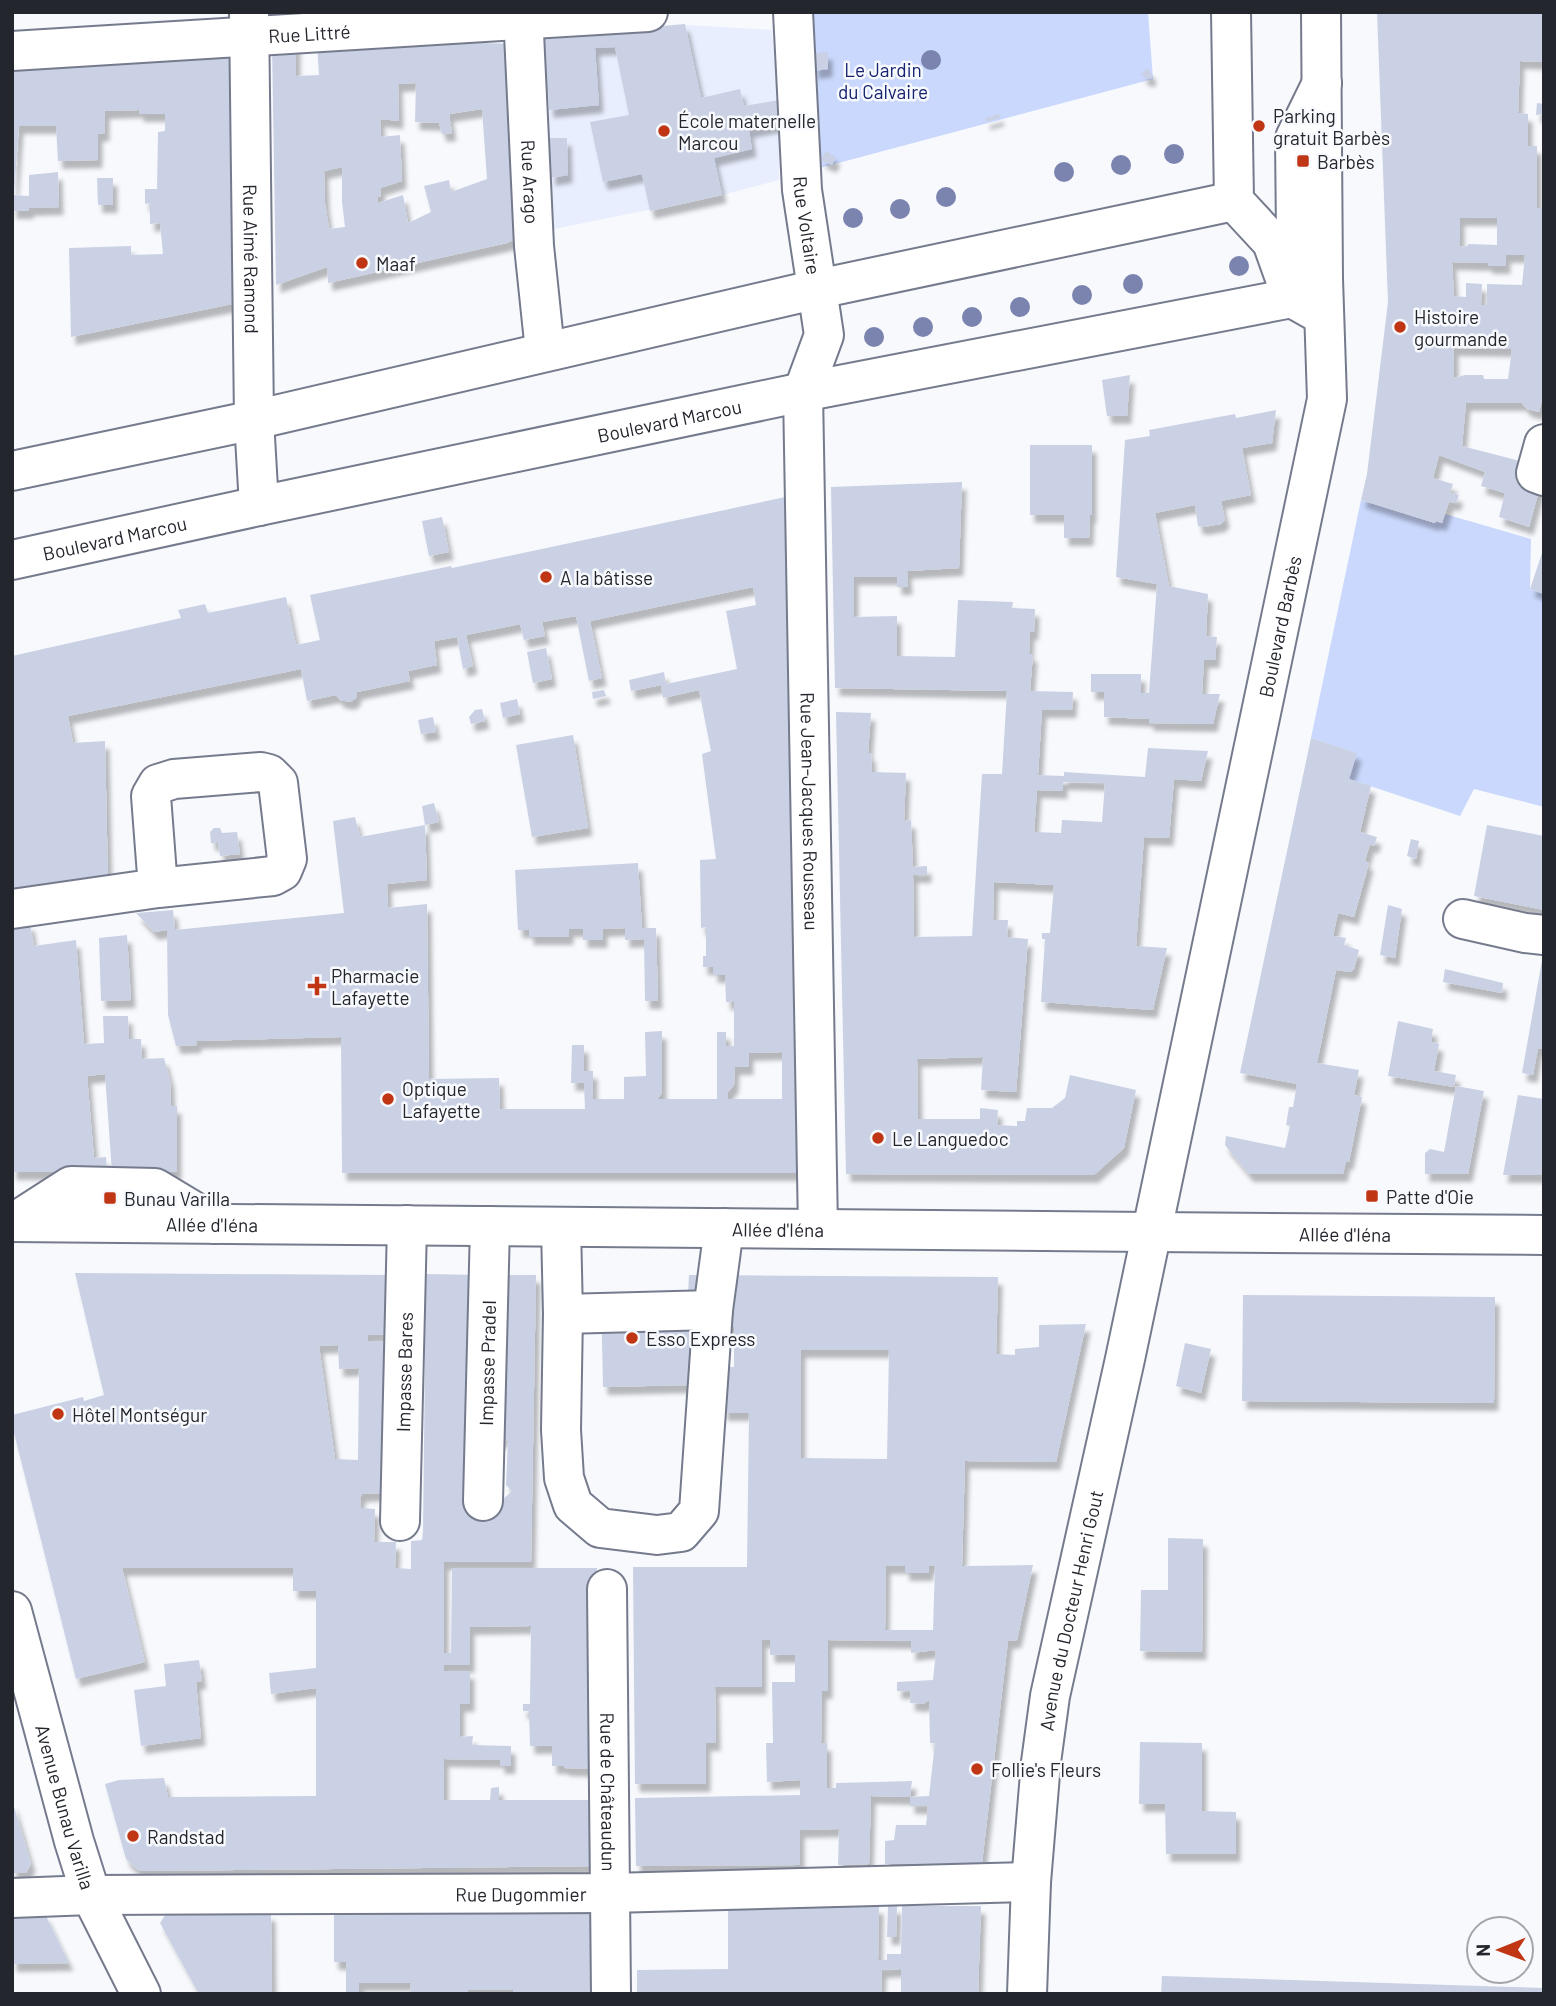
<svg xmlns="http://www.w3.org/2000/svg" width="1556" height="2006" font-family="Barlow,sans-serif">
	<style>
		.built { fill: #e8eefe }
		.green { fill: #cad8fd }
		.building { fill: #cad1e5; fill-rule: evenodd; filter: url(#shadow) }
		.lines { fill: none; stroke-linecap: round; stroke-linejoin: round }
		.minor-casing { stroke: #757b8d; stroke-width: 42 }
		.major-casing { stroke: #757b8d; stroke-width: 42 }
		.minor { stroke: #fff; stroke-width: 38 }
		.major { stroke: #fff; stroke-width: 38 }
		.tree { fill: #7b83af }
		.poi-dot { fill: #c03614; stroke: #f7f9fd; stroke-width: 2.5 }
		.labels { text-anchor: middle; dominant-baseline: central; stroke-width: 5; stroke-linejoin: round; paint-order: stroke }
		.street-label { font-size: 19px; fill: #24262e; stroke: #f7f9fd }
		.park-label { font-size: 19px; fill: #162370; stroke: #f7f9fd }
		.poi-label { font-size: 19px; fill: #24262e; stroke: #f7f9fd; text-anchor: start }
	</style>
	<defs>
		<filter id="shadow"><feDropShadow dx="4.5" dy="8" stdDeviation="2" flood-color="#0004"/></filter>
	</defs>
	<rect width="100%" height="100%" fill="#f7f9fd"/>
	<path class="built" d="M685,25L772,30L780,116L779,180L722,195L554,229L542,39L593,36Z"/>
	<g class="green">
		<path d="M812,12H1148L1153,79L816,169Z"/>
		<path d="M1361,500L1434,523L1436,521L1442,523L1445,514L1531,539L1530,589L1544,594V807L1474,789L1460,816L1349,779L1356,753L1311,738Z"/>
	</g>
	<g class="building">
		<path d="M1377,12H1544V62L1520,61L1518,113L1528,114V146H1537V208H1544V393L1539,412L1527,409L1522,403H1466L1462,446L1520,461L1540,487L1529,527L1499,517L1505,493L1481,486L1485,472L1439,455L1433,478L1453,484L1450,493L1459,495L1456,503L1449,502L1442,523L1436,521L1435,523L1361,500L1367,474L1388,302ZM1460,218H1497V245L1468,244V246L1460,247ZM1506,255H1525L1522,285L1487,284V305H1481L1482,284L1466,283V297L1454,296L1452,262L1488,263V266H1506ZM1454,348L1512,349L1508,379H1484L1483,375H1465L1454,378Z"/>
		<path d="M685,24L701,98L740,89L744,106L779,100L780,124L749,130L752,149L714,158L722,195L650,211L642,174L603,182L590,122L629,115L615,47L595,48L599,105L549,110L548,87H544L542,39L593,36L595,32Z"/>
		<path d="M356,40L520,44L517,238L507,243L328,283L327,267L276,285L272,45L296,44V76L319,75L317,43ZM416,83L415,122L439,123L442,134L452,133L449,114L482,109L487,179L451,192L449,180L424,186L431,212L408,223L403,195L378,203L377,197L381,196L380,188L402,181L400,135L381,137L380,119L399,121L398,84ZM342,167V202L345,227L329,229L325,203L324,171Z"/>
		<path d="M232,43L237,303L71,337L69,248L131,246V255L163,254L160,223L150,224V203L145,204V189H157L158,132L165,131V114H139V110L105,111V133L98,134V160L58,161L56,126H19L14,193H12V64Z"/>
		<path d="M828,52V69L814,71L813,53Z"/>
		<path d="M1147,68L1151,72L1152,78L1147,79L1141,75Z"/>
		<path d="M1537,103L1544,104V114L1536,115Z"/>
		<path d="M999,114L1000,118L986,122L985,118Z"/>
		<path d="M549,138H567L568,175L551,178Z"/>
		<path d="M826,151L836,157L832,165L821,160Z"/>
		<path d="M58,172L59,207L29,208V211H12V195L29,196V175Z"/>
		<path d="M97,178H113V205H98Z"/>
		<path d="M1130,375L1127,416H1107L1102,380Z"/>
		<path d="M1276,410L1272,443L1242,448L1251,495L1221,501L1225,520L1221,524L1204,527L1198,526L1195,505L1155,513L1169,586L1208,594L1206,636L1217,637L1215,660H1204L1202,694H1220L1213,724L1149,723V719L1104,717V692H1091V674H1141V693H1149L1157,584L1116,577L1125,440L1150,436L1149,430L1235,414L1236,418Z"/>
		<path d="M1030,445H1092V515H1090L1089,538H1064V515H1030Z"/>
		<path d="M962,482L959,568L907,571L908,587H897V577H854V617L897,616V656L955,657L958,600L1013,602L1012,608L1035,609L1034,632H1030L1029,654H1033L1030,691L1073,692L1072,710H1042L1038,775L1064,776V772L1145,777L1148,748L1208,751L1201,781L1174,779L1169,838L1144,837L1136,946L1167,948L1153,1010L1041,1002L1045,939H1042V933H1050L1054,885L994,882L993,920H1008L1007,937L1028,939L1016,1092L981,1090L983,1057L917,1059L918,1119H980V1108L998,1110L997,1125L1017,1126V1121H1025L1027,1108H1052L1065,1098L1070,1075L1136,1090L1124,1148L1094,1175L846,1174L836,712L871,713L868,753H871L872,772L906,773L904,821L911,820L913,867L927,866V875H913L914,937L972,936L982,774H1002L1007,691L835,688L831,487ZM1063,782L1105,783L1102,822L1062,820L1061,833L1034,832L1037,790L1063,791Z"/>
		<path d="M790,496L804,1173H342L341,1037L197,1041V1045L176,1046L168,1015L167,930L154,932L136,913L173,910L175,930L344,913L333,821L355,817L360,837L425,825L422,806L434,803L439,822L425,825L427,880L387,884L388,908L427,904L429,1079L499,1078L500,1109H585L584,1083H571L572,1045H584V1071H593V1099H624V1077L646,1076L645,1032L662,1031V1093L657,1099H717V1032H726V1046H734V1002H726L725,975H713V967H703V956H706V927L701,928L700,860L716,859L702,754L711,751L699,690L663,698L661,685L631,691L629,680L664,672L666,684L737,669L726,611L756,605L753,587L590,621L602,678L589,681L576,616L542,622L545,636L524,640L520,624L466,635L473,666L463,669L457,637L434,641L437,665L408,671L410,681L357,692L356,698L350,702L340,700L336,695L307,701L301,669L68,716L73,743L105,741L108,882L12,895V656L181,618L178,610L205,604L208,613L286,597L296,645L320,640L310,595L451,566L452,568ZM782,1052V1099H728V1092L734,1085L735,1067H749V1053Z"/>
		<path d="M442,517L449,552L429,556L422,521Z"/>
		<path d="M1544,547V594L1530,589Z"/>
		<path d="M546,648L552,679L533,683L527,652Z"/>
		<path d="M604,690L606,696L593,699L592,692Z"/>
		<path d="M517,699L520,714L503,718L500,703Z"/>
		<path d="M482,709L485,721L471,724L469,717L475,710Z"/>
		<path d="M433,717L436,732L421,734L418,720Z"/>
		<path d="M573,735L588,828L532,837L516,745Z"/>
		<path d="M1311,738L1357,753L1349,779L1371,786L1360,832L1377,837L1374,846L1370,844L1365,861L1369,863L1354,917L1338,913L1333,936L1346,938L1344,945L1359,950L1354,969L1350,972L1336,970L1317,1063L1359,1070L1354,1095L1362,1097L1349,1162L1346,1161L1343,1174H1249L1225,1145L1226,1136L1285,1148L1290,1126L1286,1125L1289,1107H1293L1297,1084L1240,1073Z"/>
		<path d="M1487,825L1544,836V910L1474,896Z"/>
		<path d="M214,828H220L222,833L237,832L240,854L220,856L218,843H211L210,832Z"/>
		<path d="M1411,839L1419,841L1416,859L1407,856Z"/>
		<path d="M638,863L642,928H656L658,1001H645L644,939L625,940V928L603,929V940H583V929H569V937H529V930H518L515,870Z"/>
		<path d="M1388,905L1402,909L1395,958L1380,955Z"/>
		<path d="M30,923L34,946L76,940L84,1044L104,1043L103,1016H128L129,1039H141L142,1059L164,1058L170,1081L171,1106H177V1172H112L105,1074L87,1076L94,1158L106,1157L107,1172H12V925Z"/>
		<path d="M127,935L131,1000L101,1001L99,938Z"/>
		<path d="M1542,960L1544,1049L1538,1048L1533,1075L1522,1073Z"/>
		<path d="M1445,969L1503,983L1502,993L1443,982Z"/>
		<path d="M1398,1021L1433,1029L1431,1042L1439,1044L1434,1071L1456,1075L1454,1087L1388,1076Z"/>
		<path d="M1456,1086L1484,1091L1468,1174H1425V1153L1430,1149L1444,1152Z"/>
		<path d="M1518,1095L1544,1099V1175H1503Z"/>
		<path d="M75,1273L390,1275L389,1335H368V1341H389L385,1493L362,1494L360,1498L361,1508L375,1509L374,1542H396L395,1568L411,1569V1541L422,1540L423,1531L426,1274L480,1275L476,1513H499V1503L512,1491L506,1485L508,1441L500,1440L501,1275H536L531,1562H444V1653H451L452,1568H597L599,1769L564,1768V1766H552V1746H530L529,1711H523V1704H530L531,1626L470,1627V1665H444V1671H470V1704H460V1737L473,1736L472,1745L511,1746V1766H500V1760L444,1759V1800H490L491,1788L499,1787V1800H599V1866L139,1871L126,1859L105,1784L119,1780L164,1778L168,1797L316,1796V1688L271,1694L269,1673L316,1668V1591H293V1568H122L145,1662L76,1679L12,1425V1415L83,1397L84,1401L104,1395ZM338,1345L339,1369L359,1368L358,1460L335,1459L319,1346Z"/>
		<path d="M689,1275L998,1277L996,1354L1015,1355V1349L1039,1347V1325L1086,1324L1056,1462L965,1461L962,1566L1033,1565L1017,1640L1008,1641L982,1863L885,1864V1841L894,1840L896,1825H926L928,1806H910V1797L871,1796L869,1864L838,1865L839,1829L800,1830V1865L636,1866L635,1798L800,1795V1780L767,1782L766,1743H773L772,1682H795V1655H770V1640H762V1687H715L716,1743H706V1784H635L633,1567H747L749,1413H723L722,1367H734V1327H692V1385L603,1387L601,1294H688ZM801,1350H889L887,1459L801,1458ZM886,1566H905V1573H929V1566H935L933,1630H885ZM828,1640L911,1641V1653L936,1650L933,1680L897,1682V1691H911L910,1703L923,1704L929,1700L930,1743H935L929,1796L910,1797L912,1781L836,1783V1788H827V1743H821L822,1691H828Z"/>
		<path d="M1243,1295L1495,1297L1494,1403L1242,1401Z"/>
		<path d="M1185,1343L1211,1349L1201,1393L1176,1386Z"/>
		<path d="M1168,1538L1203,1539L1202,1652L1140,1651L1141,1590H1168Z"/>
		<path d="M199,1660L202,1681L196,1682L201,1738L141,1746L134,1690L166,1686L164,1664Z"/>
		<path d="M1140,1742L1202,1743V1811L1236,1812V1854H1166L1165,1804H1139Z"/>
		<path d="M12,1800L31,1864L26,1873H12Z"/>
		<path d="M879,1906L878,1960H887V1954H901L902,1906H981L978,1994H901V1969L882,1970L881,1994H637V1970L728,1969V1907Z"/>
		<path d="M888,1906H897L896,1937H887Z"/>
		<path d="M601,1909V1994H513V1990H468V1994H410L411,1983H359V1994H346V1962H334V1912Z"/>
		<path d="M271,1913L272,1994H199L160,1923L166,1914Z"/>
		<path d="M45,1914L69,1963L12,1964V1915Z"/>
		<path d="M1162,1976L1544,1988V1994H1161Z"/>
	</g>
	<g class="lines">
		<defs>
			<g id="minor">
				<path id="s1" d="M249,12L254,420L259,506"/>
				<path id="s2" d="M523,12L534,246L545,351"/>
				<path id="s3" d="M793,12L802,190L824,335L803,392L818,1229"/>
				<path d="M1231,12L1234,201L1272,242L1292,298"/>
				<path id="s4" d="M12,51L648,12"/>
				<path d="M1322,83L1295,138L1296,235L1323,279"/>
				<path d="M1544,444L1536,473L1544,476"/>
				<path d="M12,471L254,420L818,289L1234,201"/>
				<path id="s5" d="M12,560L259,506L803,392L1292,298L1324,316"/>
				<path d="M12,909L158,888L273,876L282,871L287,859L278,783L269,774L261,772L174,779L158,784L151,796L158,888"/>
				<path d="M1463,919L1525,933L1544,935"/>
				<path d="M15,1222L71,1186L155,1188L215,1224"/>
				<path d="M561,1227L563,1314L561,1430L564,1478L573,1505L600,1528L657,1535L681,1532L699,1511L713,1310L724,1228"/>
				<path id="s6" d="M1151,1232L1544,1235"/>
				<path d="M563,1314L713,1310"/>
				<path id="s7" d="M483,1501L490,1226"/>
				<path id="s8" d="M400,1521L407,1225"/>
				<path id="s9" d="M607,1589L611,1994"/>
				<path id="s10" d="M12,1898L91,1895L610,1893L1031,1882"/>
			</g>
			<g id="major">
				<path id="s11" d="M12,1222L1151,1232"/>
				<path id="s12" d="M12,1611L74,1841L91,1895L141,1994"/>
				<path id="s13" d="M1027,1994L1031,1882L1041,1762L1050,1696L1125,1359L1327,399L1323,279L1321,12"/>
			</g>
		</defs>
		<use href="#minor" class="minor-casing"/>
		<use href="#major" class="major-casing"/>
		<use href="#minor" class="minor"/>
		<use href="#major" class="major"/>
	</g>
	<g class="tree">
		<circle cx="931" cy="60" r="10"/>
		<circle cx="1174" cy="154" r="10"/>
		<circle cx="1121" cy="165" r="10"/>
		<circle cx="1064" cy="172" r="10"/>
		<circle cx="946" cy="197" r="10"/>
		<circle cx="900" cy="209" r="10"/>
		<circle cx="853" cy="218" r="10"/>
		<circle cx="1239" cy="266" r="10"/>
		<circle cx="1133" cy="284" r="10"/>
		<circle cx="1082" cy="295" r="10"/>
		<circle cx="1020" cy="307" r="10"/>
		<circle cx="972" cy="317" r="10"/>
		<circle cx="923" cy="327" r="10"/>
		<circle cx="874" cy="337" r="10"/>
	</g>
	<g class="poi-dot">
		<circle cx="1259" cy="126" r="7"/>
		<circle cx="664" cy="131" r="7"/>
		<rect x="1296" y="154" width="14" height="14" rx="3.5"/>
		<circle cx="362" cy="263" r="7"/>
		<circle cx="1400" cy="327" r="7"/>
		<circle cx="546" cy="577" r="7"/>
		<path d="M313.5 975.5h7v7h7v7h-7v7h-7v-7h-7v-7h7z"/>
		<circle cx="388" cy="1099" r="7"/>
		<circle cx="878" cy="1138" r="7"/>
		<rect x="1365" y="1189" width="14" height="14" rx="3.5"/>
		<rect x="103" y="1191" width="14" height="14" rx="3.5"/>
		<circle cx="632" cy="1338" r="7"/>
		<circle cx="58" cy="1414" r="7"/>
		<circle cx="977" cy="1769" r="7"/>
		<circle cx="133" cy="1836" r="7"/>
	</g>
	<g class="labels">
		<g class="street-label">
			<text stroke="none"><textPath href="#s4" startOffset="298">Rue Littré</textPath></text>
			<text stroke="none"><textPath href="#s2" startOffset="170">Rue Arago</textPath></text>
			<text stroke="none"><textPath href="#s3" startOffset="214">Rue Voltaire</textPath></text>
			<text stroke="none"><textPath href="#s1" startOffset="247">Rue Aimé Ramond</textPath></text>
			<text stroke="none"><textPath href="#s5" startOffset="672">Boulevard Marcou</textPath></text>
			<text stroke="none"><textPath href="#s5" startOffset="105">Boulevard Marcou</textPath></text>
			<text stroke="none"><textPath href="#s13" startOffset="1393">Boulevard Barbès</textPath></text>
			<text stroke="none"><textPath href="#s3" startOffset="805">Rue Jean-Jacques Rousseau</textPath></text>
			<text stroke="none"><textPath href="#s11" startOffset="200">Allée d'Iéna</textPath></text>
			<text stroke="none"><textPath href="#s11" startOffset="766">Allée d'Iéna</textPath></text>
			<text stroke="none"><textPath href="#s6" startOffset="194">Allée d'Iéna</textPath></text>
			<text stroke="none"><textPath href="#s7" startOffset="138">Impasse Pradel</textPath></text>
			<text stroke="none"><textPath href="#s8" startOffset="149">Impasse Bares</textPath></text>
			<text stroke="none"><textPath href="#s13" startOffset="387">Avenue du Docteur Henri Gout</textPath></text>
			<text stroke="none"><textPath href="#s9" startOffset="203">Rue de Châteaudun</textPath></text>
			<text stroke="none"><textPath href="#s12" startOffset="203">Avenue Bunau Varilla</textPath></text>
			<text stroke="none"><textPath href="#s10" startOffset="509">Rue Dugommier</textPath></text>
		</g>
		<g class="park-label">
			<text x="883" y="69">Le Jardin<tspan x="883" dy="22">du Calvaire</tspan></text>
		</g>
		<g class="poi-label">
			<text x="1273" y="115">Parking<tspan x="1273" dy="22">gratuit Barbès</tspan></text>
			<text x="678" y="120">École maternelle<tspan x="678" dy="22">Marcou</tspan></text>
			<text x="1317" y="161">Barbès</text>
			<text x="376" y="263">Maaf</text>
			<text x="1414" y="316">Histoire<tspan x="1414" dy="22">gourmande</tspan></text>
			<text x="560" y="577">A la bâtisse</text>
			<text x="331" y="975">Pharmacie<tspan x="331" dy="22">Lafayette</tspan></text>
			<text x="402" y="1088">Optique<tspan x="402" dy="22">Lafayette</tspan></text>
			<text x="892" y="1138">Le Languedoc</text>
			<text x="1386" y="1196">Patte d'Oie</text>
			<text x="124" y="1198">Bunau Varilla</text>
			<text x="646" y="1338">Esso Express</text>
			<text x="72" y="1414">Hôtel Montségur</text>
			<text x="991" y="1769">Follie's Fleurs</text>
			<text x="147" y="1836">Randstad</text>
		</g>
	</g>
	<rect width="1556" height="2006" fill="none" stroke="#24262e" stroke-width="28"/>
	<g transform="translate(1500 1950) rotate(269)"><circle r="33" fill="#f7f9fd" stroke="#a3a5aa" stroke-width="2"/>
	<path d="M0-5L12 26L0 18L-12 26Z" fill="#c03614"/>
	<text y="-10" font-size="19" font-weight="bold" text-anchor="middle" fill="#24262e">N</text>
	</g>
</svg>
